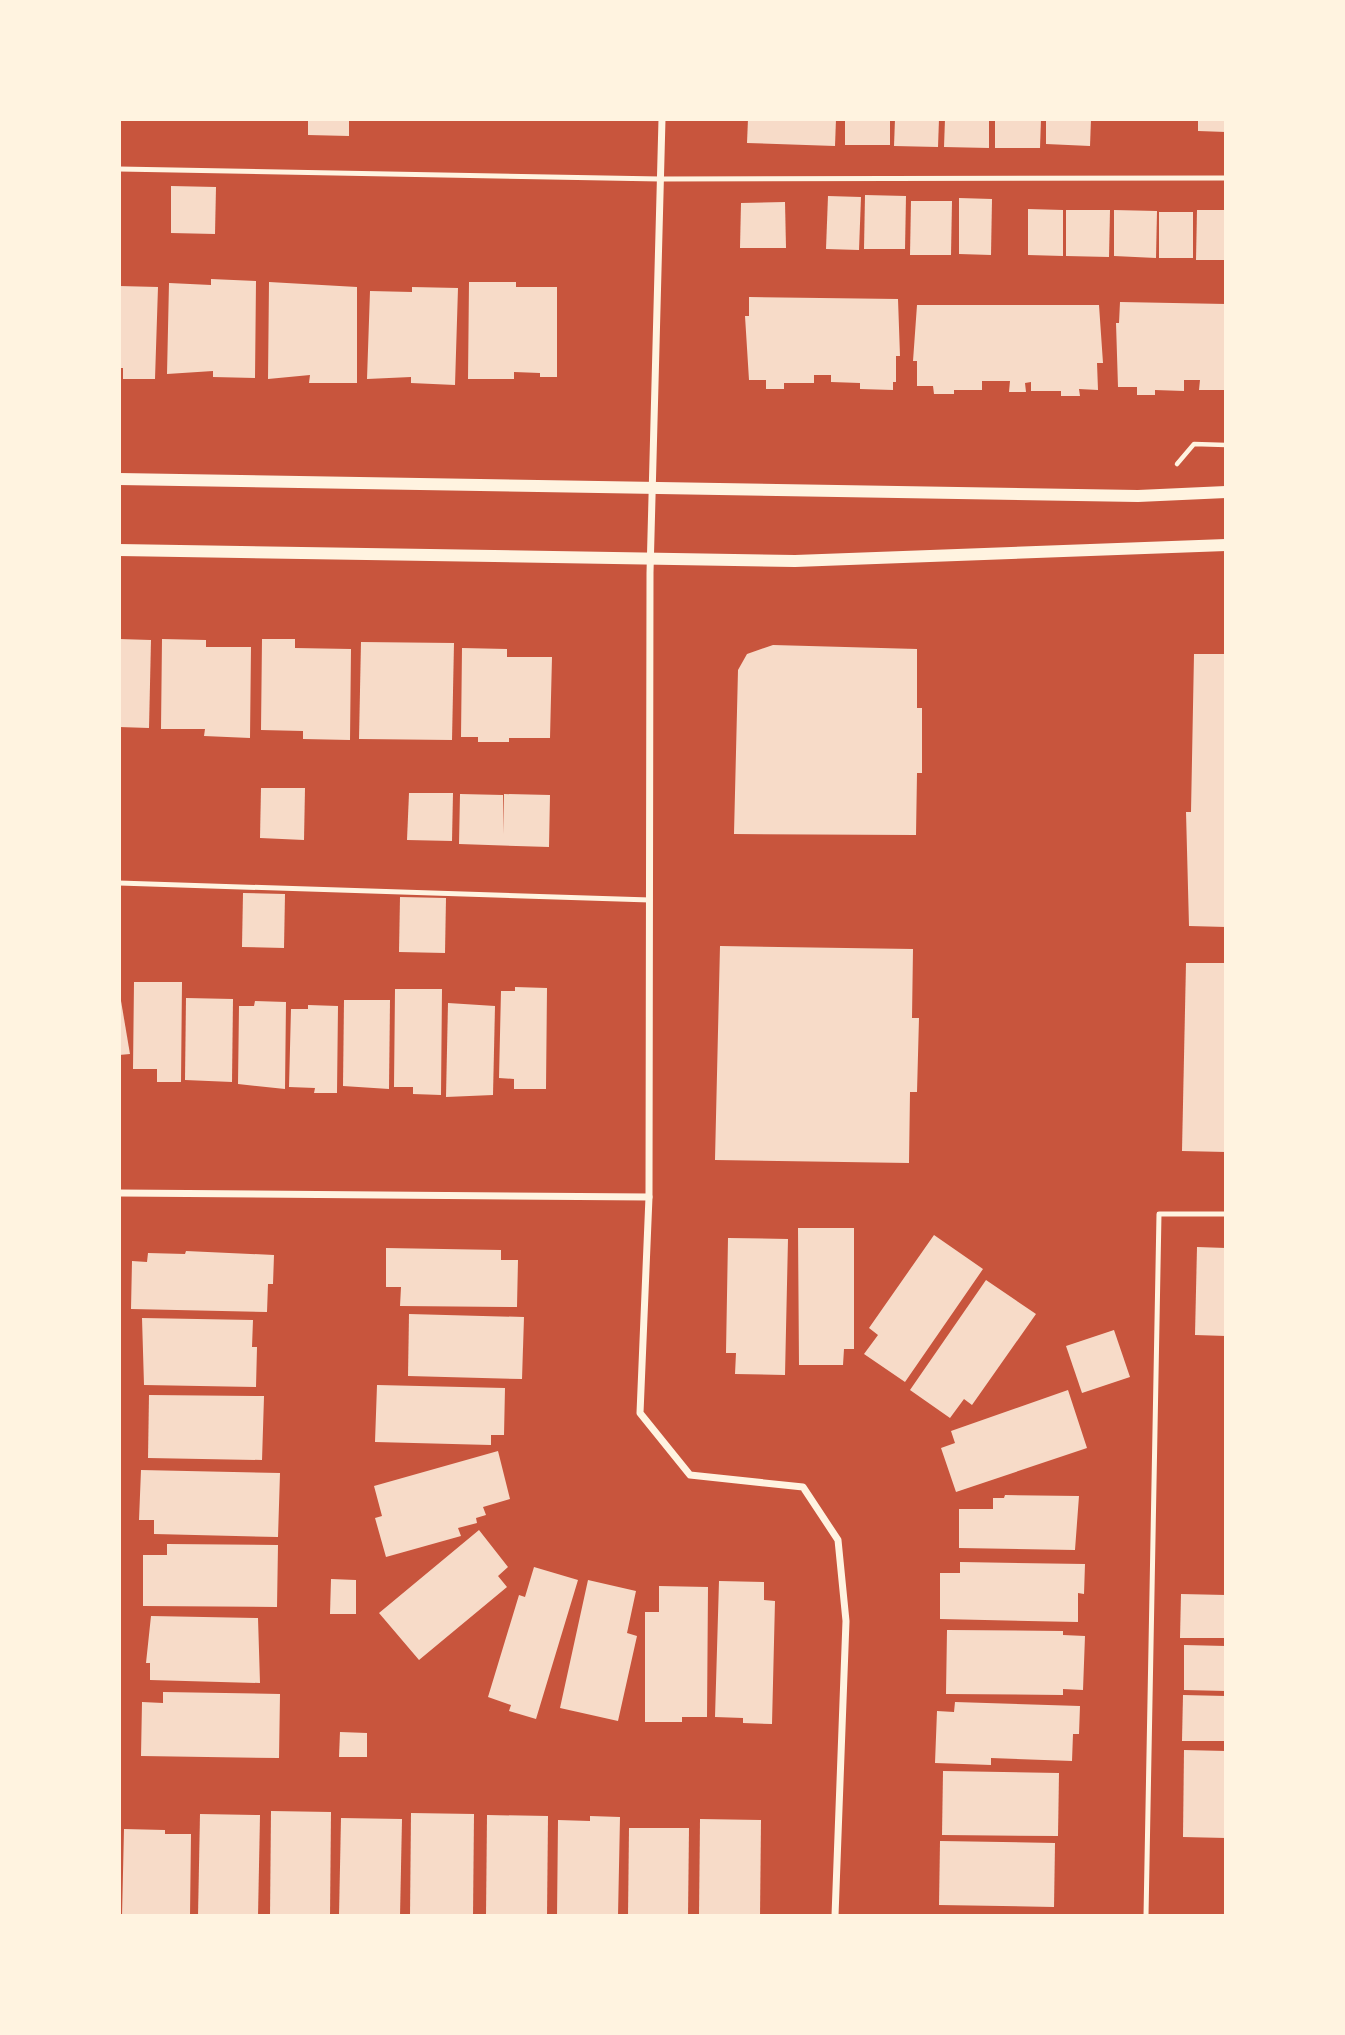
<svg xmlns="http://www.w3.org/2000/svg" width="1345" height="2035" font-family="'Crimson Pro',serif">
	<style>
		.building { fill: #f7dbc8 }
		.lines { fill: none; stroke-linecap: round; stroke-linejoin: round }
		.path { stroke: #fff3e0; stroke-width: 4.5 }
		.service { stroke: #fff3e0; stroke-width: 5 }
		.minor { stroke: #fff3e0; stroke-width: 7 }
		.tertiary { stroke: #fff3e0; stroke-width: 12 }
	</style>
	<rect width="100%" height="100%" fill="#c8553d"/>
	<g class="building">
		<path d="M308,119H349V136L308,135Z"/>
		<path d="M748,119H836L835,146L747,143Z"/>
		<rect x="845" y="119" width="45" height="26"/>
		<path d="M895,119H939L938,147L894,146Z"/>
		<path d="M945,119H989V148L944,147Z"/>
		<path d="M995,119H1041L1040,148H995Z"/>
		<path d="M1046,119H1091L1090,146L1046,144Z"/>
		<path d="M1198,119H1226V132L1198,131Z"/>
		<path d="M171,186L216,187L215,234L171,233Z"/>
		<path d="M865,195L906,196L905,249H864Z"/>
		<path d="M828,196L861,197L859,250L826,249Z"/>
		<path d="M959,198L992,199L991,255L959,254Z"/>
		<path d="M911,201H952L951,255H910Z"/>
		<path d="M785,202L786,248H740L741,203Z"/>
		<path d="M1028,209L1063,210V256L1028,255Z"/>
		<path d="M1066,210H1110L1109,257L1066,256Z"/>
		<path d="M1114,210L1157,211L1156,258L1114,256Z"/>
		<path d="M1197,210H1226V260H1196Z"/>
		<rect x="1159" y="212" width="34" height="46"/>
		<path d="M211,279L256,281L255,378L213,377V371L167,374L169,283L211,285Z"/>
		<path d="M269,282L357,287V383H309L310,375L268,379Z"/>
		<path d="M469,282H516V287H557V377H540V373L514,372V379H468Z"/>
		<path d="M119,286L158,287L155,379H123V368H119Z"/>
		<path d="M412,287L458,288L455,385L411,383V377L367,379L370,291L412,292Z"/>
		<path d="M749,297L898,299L900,356H896V382H893V390L860,389V383L831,382V375H814V383H784V389H766V380H749L745,316H749Z"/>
		<path d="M1120,302L1226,304V390H1199L1200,380H1184V391L1155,390V395H1137V387H1118L1116,323H1119Z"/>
		<path d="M917,305H1099L1103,363H1097L1098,390L1079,389L1080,396H1061V391H1031V382L1025,383L1026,392H1009L1010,381H982V390H954V394H934L933,386H917V361H913Z"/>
		<path d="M119,639L151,640L149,728L119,727Z"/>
		<path d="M162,639L206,640V647H251L250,738L204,736L205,729H161Z"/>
		<path d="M262,639H295V648L351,649L350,740L303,739V731L261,730Z"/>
		<path d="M361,642L454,643L452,740L359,739Z"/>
		<path d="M773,645L917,649V708H922V773H917L916,835L734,834L738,670L747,654Z"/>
		<path d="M462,648L507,649V657H552L550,738H509V742H478V737H461Z"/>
		<path d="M1194,654H1226V927L1189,926L1186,812H1191Z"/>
		<path d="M261,788H305L304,840L260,838Z"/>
		<path d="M409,793H453L452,841L407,840Z"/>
		<path d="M460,794L503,795V834L504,794L550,795L549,847L459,844Z"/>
		<path d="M243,893L285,894L284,948L242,947Z"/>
		<path d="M400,897L446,898L445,953L399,952Z"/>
		<path d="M720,946L913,949L912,1018H919L917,1092H910L909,1163L715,1160Z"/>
		<path d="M1186,963H1226V1152L1182,1151Z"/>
		<path d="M134,982H182L181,1082H157V1069H133Z"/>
		<path d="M515,987L547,988L546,1089H514V1079L499,1078L501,991H515Z"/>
		<path d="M119,989L130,1054L119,1055Z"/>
		<path d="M395,989H442L441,1095L413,1094V1087H394Z"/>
		<path d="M186,998L233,999L232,1082L185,1080Z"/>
		<path d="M344,1000H390L389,1089L343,1086Z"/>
		<path d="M255,1001L286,1002L285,1089L238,1084L239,1006H254Z"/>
		<path d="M448,1003L495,1006L493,1095L446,1097Z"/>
		<path d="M308,1005L338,1006L337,1093H314L315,1088L289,1087L291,1009H308Z"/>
		<path d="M798,1228H854V1349H844L843,1365H799Z"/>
		<path d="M934,1235L983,1269L905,1382L864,1354L878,1335L869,1328Z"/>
		<path d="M728,1238L788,1239L785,1375L735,1374L736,1353H726Z"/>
		<path d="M1197,1247L1226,1248V1336L1195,1335Z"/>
		<path d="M386,1248L501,1250V1260H518L517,1307L400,1306L401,1287H386Z"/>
		<path d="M186,1251L274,1255L273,1284H268L267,1312L131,1309L132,1261L147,1262L148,1253L185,1254Z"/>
		<path d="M986,1280L1036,1314L972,1405L964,1399L950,1418L910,1390Z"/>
		<path d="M409,1314L524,1317L522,1379L408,1376Z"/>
		<path d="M142,1318L253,1320L252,1347H257L256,1387L144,1385Z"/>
		<path d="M1114,1330L1130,1377L1082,1393L1066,1346Z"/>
		<path d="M377,1385L505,1388L504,1435H491V1445L375,1442Z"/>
		<path d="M1068,1390L1087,1448L956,1492L941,1448L955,1443L951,1431Z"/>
		<path d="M149,1395L264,1396L262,1460L148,1458Z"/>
		<path d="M498,1451L510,1499L483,1507L486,1515L476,1518L477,1523L458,1528L461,1536L386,1557L375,1518L382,1516L374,1486Z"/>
		<path d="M141,1470L280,1473L278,1537L154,1534V1520H139Z"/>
		<path d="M1005,1495L1079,1496L1075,1550L959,1548V1509H993V1498H1004Z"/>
		<path d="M479,1530L508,1567L498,1576L507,1587L419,1660L379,1613Z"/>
		<path d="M167,1544L278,1545L277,1607L143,1606V1555H167Z"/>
		<path d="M960,1562L1085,1564L1084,1594L1078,1593V1622L940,1619V1573H960Z"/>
		<path d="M534,1567L578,1580L536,1719L509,1711L511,1705L488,1697L519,1595L525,1597Z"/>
		<path d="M331,1579L356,1580V1614H330Z"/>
		<path d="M588,1580L636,1591L627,1633L637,1636L618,1721L560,1708Z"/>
		<path d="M719,1581L764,1582V1600L775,1601L772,1724L743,1723V1718L715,1717Z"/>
		<path d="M659,1586L708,1587L707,1717H682V1722H645V1612H659Z"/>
		<path d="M1181,1594L1226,1595V1638H1180Z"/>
		<path d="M151,1616L258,1618L260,1683L150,1680V1663H146Z"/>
		<path d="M947,1630L1063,1631V1635L1085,1636L1083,1690L1063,1689V1695L946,1694Z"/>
		<path d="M1184,1645L1226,1646V1691L1184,1690Z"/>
		<path d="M163,1692L280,1694L279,1758L141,1756L142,1702L163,1703Z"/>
		<path d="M1183,1695L1226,1696V1741H1182Z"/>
		<path d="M955,1702L1080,1706L1079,1734H1073L1072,1761L991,1758V1765L935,1763L937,1711L954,1712Z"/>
		<path d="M340,1732L367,1733V1757H339Z"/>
		<path d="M1184,1750L1226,1751V1838L1183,1837Z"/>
		<path d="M943,1771L1059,1773L1058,1836L942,1835Z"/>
		<path d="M271,1811L331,1812L330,1916H270Z"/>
		<path d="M411,1813L474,1814L473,1916H410Z"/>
		<path d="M200,1814L260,1815L258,1916H198Z"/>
		<path d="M487,1815L548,1816L547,1916H486Z"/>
		<path d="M590,1816L620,1817L618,1916H557L558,1820L590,1821Z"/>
		<path d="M341,1818L402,1819L400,1916H339Z"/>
		<path d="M700,1819L761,1820L760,1916H699Z"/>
		<path d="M629,1828H689L688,1916H628Z"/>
		<path d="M124,1829L165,1830V1834H191L190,1916H122Z"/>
		<path d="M940,1841L1055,1843L1054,1907L939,1905Z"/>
	</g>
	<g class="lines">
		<path class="path" d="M1177,464L1194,444L1226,445"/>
		<g class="service">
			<path d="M119,169L660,179L1226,178"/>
			<path d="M119,883L650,900"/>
			<path d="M1146,1916L1159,1214H1226"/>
		</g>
		<g class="minor">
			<path d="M662,119L650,573L649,1197L640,1413L690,1475L803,1487L838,1540L846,1621L835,1916"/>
			<path d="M119,1193L649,1197"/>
		</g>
		<g class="tertiary">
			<path d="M119,479L1138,496L1226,492"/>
			<path d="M119,550L795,561L1226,545"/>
		</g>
	</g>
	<rect width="1345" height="2035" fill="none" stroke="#fff3e0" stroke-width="242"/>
</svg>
